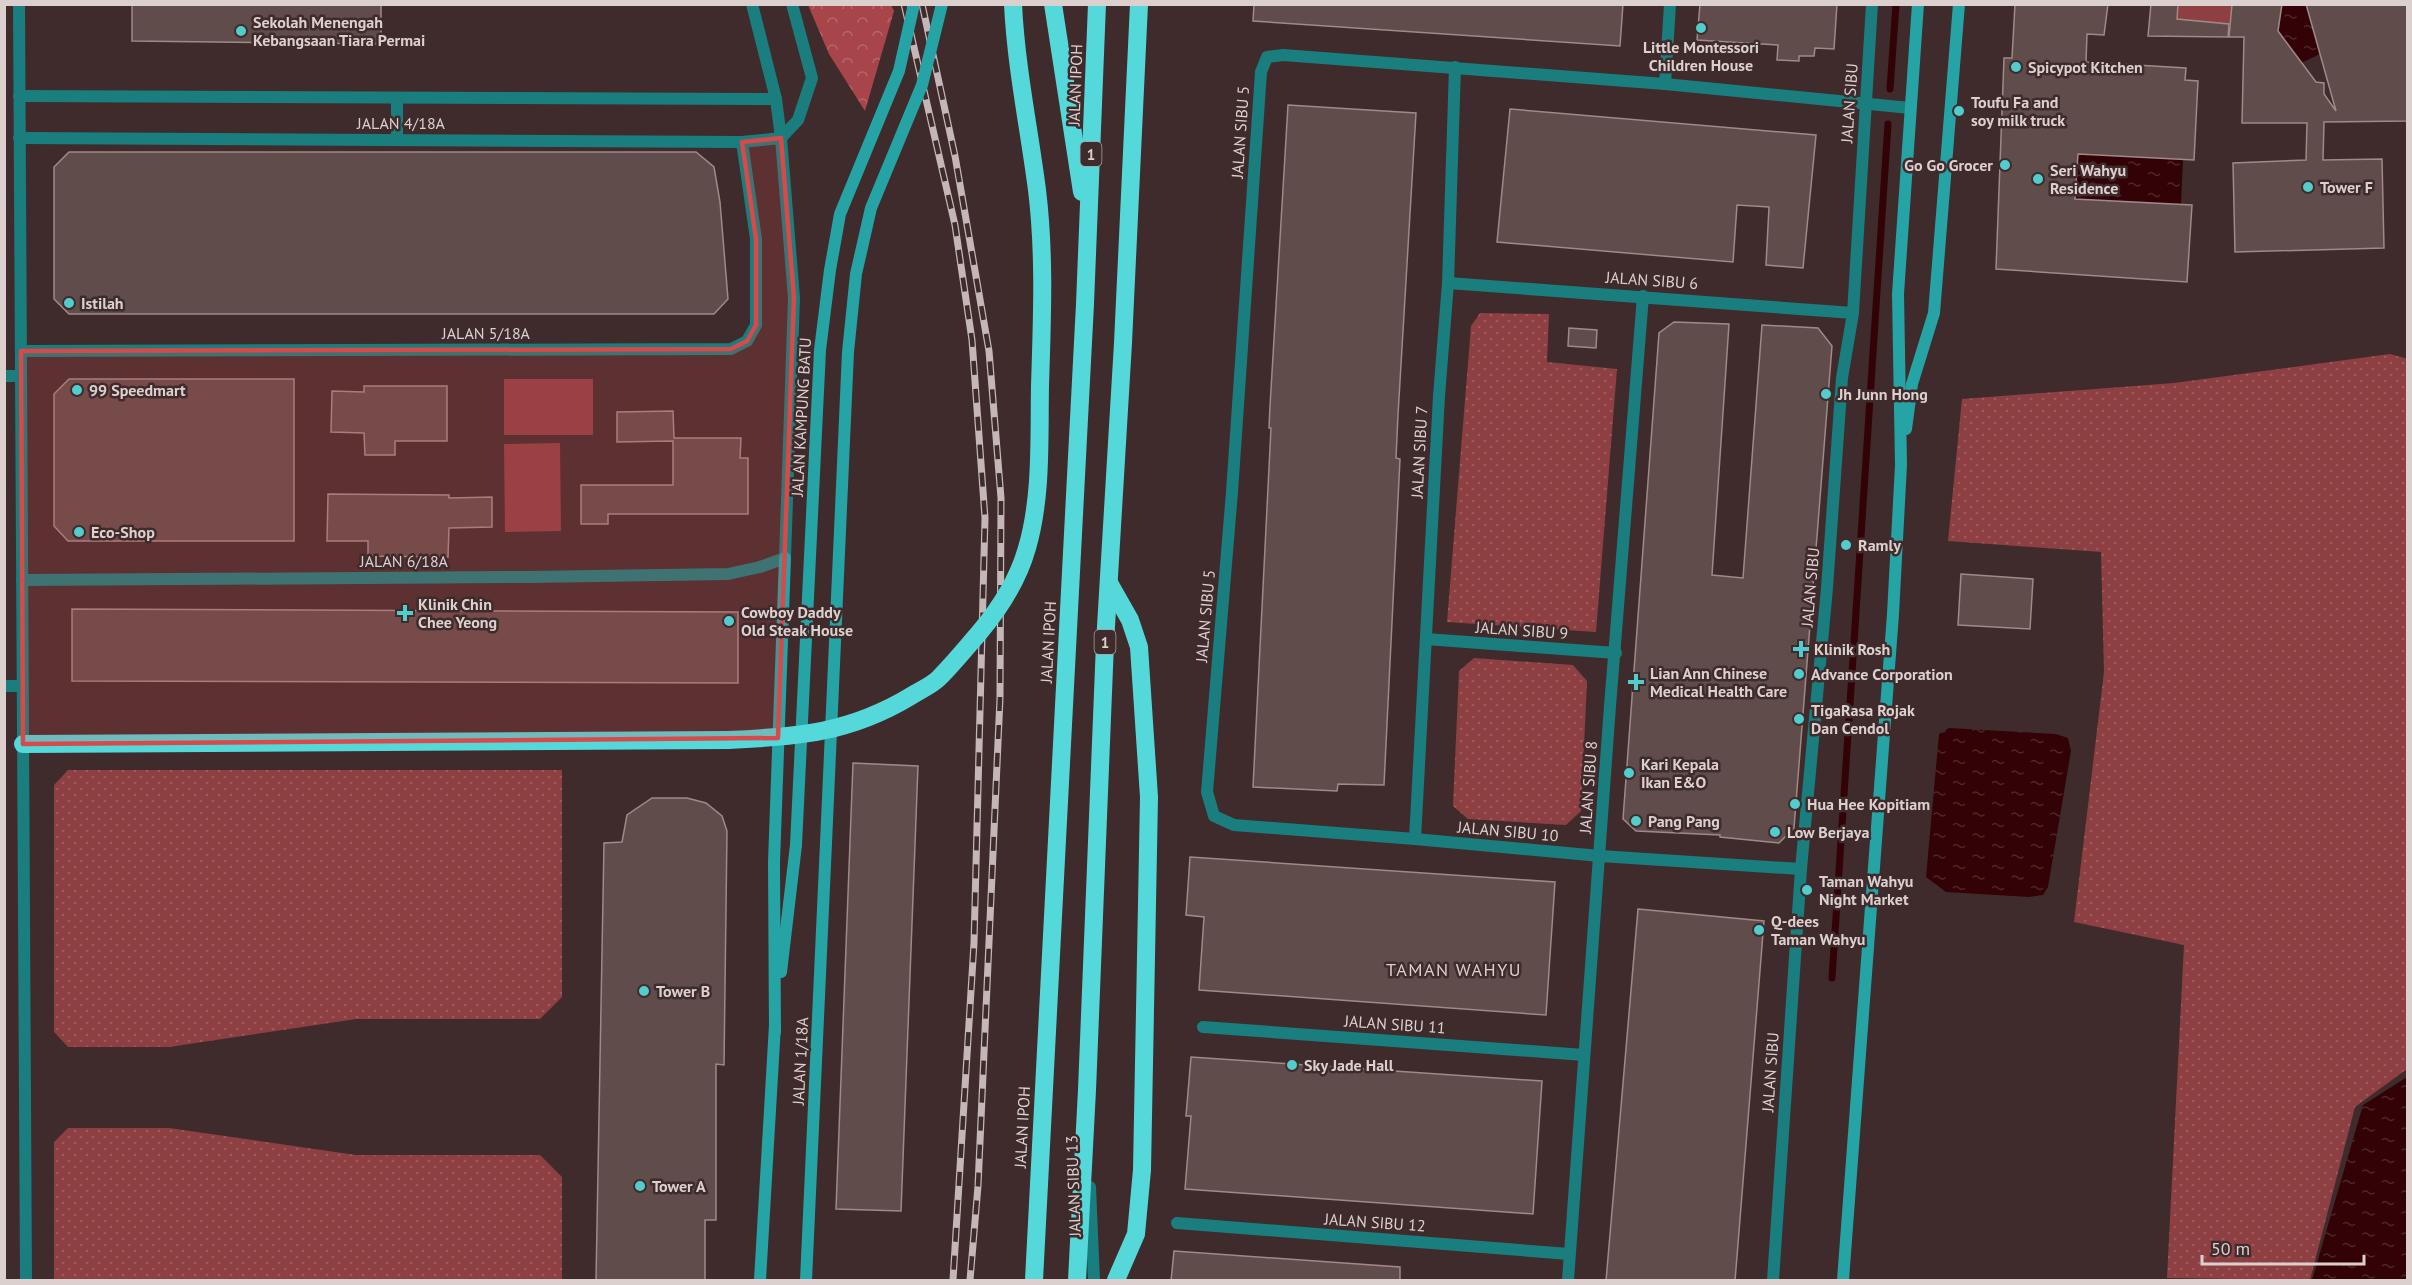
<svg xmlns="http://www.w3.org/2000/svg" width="2412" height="1285" font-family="'PT Sans',sans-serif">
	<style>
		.green { fill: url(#green-dots) }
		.forest { fill: url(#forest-crowns) }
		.pitch { fill: #8e3f42 }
		.water { fill: url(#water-ripples) }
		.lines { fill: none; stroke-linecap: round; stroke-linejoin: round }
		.stream { stroke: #320207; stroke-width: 7 }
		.building { fill: #614c4c; stroke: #a08988; stroke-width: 1.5 }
		.street { stroke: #1a7d7e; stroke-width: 12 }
		.secondary { stroke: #26a3a5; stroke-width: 12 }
		.highway { stroke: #55d8da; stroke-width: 18 }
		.rail-casing { stroke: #c5b7b7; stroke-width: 7 }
		.rail { stroke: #3f2b2b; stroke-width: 4.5; stroke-dasharray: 14; stroke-linecap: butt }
		.secondary-bridge { stroke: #26a3a5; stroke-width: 12 }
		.highway-bridge { stroke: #55d8da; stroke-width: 18 }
		.marked { fill: #d74a49; fill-opacity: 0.2; stroke: #d74a49; stroke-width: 4.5; stroke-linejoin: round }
		.poi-dot { fill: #52cdce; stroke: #3f2b2b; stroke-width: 2 }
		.labels { text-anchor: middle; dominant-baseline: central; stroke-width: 5; stroke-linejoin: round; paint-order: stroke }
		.shield { fill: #3f2b2b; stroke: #ad9e9e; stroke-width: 1.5 }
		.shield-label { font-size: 15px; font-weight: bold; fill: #dcd0cf }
		.poi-label { font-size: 16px; font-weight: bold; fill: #dcd0cf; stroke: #3f2b2b; text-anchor: start }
		.street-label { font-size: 16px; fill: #dcd0cf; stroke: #3f2b2b }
		.neighbourhood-label { font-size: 18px; letter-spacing: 1.5px; fill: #dcd0cf; stroke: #3f2b2b }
	</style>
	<defs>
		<pattern id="green-dots" width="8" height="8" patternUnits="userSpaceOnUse" patternTransform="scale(1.5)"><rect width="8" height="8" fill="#8e3f42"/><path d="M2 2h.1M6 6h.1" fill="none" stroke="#9d5a5c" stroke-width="1.8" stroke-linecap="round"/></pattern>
		<pattern id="forest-crowns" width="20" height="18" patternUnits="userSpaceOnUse" patternTransform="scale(1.5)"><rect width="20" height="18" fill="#a7454a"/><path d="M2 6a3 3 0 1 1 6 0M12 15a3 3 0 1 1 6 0" fill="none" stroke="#b6676b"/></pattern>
		<pattern id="water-ripples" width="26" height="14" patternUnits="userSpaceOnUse" patternTransform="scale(1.5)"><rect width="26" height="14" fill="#320207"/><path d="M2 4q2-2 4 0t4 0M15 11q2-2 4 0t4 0" fill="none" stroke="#4f262a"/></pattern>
	</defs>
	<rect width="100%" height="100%" fill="#3f2b2b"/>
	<g class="green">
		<path d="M1480,313L1549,314L1547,362L1617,369L1596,632L1447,622L1471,326Z"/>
		<path d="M2390,354L2408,359L2407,1069L2355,1107L2310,1280L2167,1278L2184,945L2074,922L2104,672L2101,552L1948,541L1962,399L2174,383Z"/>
		<path d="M1474,658L1573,665L1587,681L1581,811L1566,825L1468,819L1453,806L1459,671Z"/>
		<path d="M68,770H562V997L540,1019H356L169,1047H68L54,1032V785Z"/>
		<path d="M68,1128H169L356,1155H540L562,1177V1280H54V1142Z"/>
	</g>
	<path class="forest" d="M808,5H891L894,11L865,111L829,54Z"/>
	<g class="pitch">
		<path d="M2178,5H2232L2230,24L2177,19Z"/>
		<rect x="504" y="379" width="89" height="56"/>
		<path d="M560,443L561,531L505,532L504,444Z"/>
	</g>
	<g class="water">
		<path d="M2282,5H2312L2320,54L2301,63L2278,31Z"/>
		<path d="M2078,154L2183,160L2181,205L2075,199Z"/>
		<path d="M1949,728L2056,734L2068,738L2071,751L2048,887L2043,895L2029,897L1946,892L1926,877L1939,734Z"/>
		<path d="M2407,1077V1280H2312L2363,1105Z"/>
	</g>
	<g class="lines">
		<g class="stream">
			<path d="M1890,89L1896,4"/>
			<path d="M1832,978L1888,124"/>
		</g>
	</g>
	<g class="building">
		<path d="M132,4H381V44L132,41Z"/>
		<path d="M1254,4H1623L1620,46L1253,21Z"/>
		<path d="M1700,4H1837L1834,49L1815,48L1814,56H1799V61L1777,60L1778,45L1697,40Z"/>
		<path d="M2015,4H2108L2104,35L2087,34L2086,62L2186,68L2185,80L2198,81L2194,160L2078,154L2075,199L2192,205L2187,282L1996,269L2004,58H2012Z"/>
		<path d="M2151,4H2178L2177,19L2229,24L2228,37L2148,36Z"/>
		<path d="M2232,4H2282L2278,31L2316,82L2324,83V94L2336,111L2306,4H2408V121L2324,122L2323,160L2382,159L2384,248L2235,252L2233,163L2306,160L2307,123H2242L2244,37H2229Z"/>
		<path d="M1288,105L1416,113L1398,415L1396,458L1400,459L1384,785L1338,784L1337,791L1253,787L1271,428H1269L1270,406Z"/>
		<path d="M1510,109L1816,135L1803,268L1766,265L1769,207L1737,205L1733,262L1497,242Z"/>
		<path d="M69,152H696L714,167L720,202L728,299L714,314H69L54,299V167Z"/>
		<path d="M1674,322L1729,324L1712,575L1743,578L1762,325L1818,328L1832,346L1794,828L1779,843L1720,837V835L1636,831L1623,819L1659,333Z"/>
		<path d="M1569,328L1597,330L1596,348L1568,346Z"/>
		<path d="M69,379H294V541H68L54,526V394Z"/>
		<path d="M364,386H447V441H395V455H365L364,433L331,432L332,391L364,392Z"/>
		<path d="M673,411L674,438H741L740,458H748V514H608V524H581V485H673V441L617,442V412Z"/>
		<path d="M328,494L449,495V498L492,497V527L449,528L448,557L368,556V541H327Z"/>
		<path d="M1961,574L2033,579L2030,629L1958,625Z"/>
		<path d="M72,609L738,612V683L72,681Z"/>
		<path d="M853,763L918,766L901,1211L836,1209Z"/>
		<path d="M652,798H687L706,803L722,816L727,831L724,1065L716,1064V1220H705V1281H596L604,843L622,842L627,815Z"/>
		<path d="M1190,857L1555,882L1546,1015L1199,990L1204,917L1186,915Z"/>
		<path d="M1638,909L1764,921L1735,1281H1606Z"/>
		<path d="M1191,1057L1542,1081L1533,1214L1185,1189L1191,1116H1186Z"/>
		<path d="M1174,1251L1400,1267V1281H1171Z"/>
	</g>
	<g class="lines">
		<g class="street">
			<path d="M19,4L26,1280"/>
			<path d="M1665,84L1670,4"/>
			<path d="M19,96L776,99"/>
			<path d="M397,98V139"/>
			<path d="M19,138L742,142L781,138"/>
			<path d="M781,138L798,120L812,78L792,4"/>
			<path d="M1448,283L1853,313"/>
			<path d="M21,351L731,349L747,341L756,325V239L742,142"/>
			<path d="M4,376H21"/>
			<path d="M22,580L529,577L728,574L760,567L785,558L794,298L781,138L776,99L752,4"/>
			<path d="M1426,639L1616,653"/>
			<path d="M4,686H22"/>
			<path d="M1415,839L1439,396L1448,283L1455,67"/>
			<path d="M1801,869L1600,856L1415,839L1234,825L1214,816L1207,792L1232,492L1261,72L1267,57L1283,55L1665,84L1910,108"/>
			<path d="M1203,1027L1584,1055"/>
			<path d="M1090,1187L1094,1280"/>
			<path d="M1177,1223L1569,1254"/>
			<path d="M1568,1280L1610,706L1643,296"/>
			<path d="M1773,1280L1801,869L1827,588L1842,378L1853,313L1872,4"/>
		</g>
		<g class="secondary">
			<path d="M1906,429L1912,384L1934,313L1959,4"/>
			<path d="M781,972L796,845"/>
			<path d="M775,1032L774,862L785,558"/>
			<path d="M760,1280L775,1025"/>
			<path d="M806,1280L826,843"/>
			<path d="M1843,1280L1893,614L1901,465L1898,294L1918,4"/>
		</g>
		<g class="highway">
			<path d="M1053,4L1082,192"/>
			<path d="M1109,583L1130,620L1139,647L1149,797L1142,1170L1136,1234L1116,1280"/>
			<path d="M23,744L728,740"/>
			<path d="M1034,1280L1085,304L1097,4"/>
			<path d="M1077,1280L1087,1090L1105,643L1123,343L1139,4"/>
		</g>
		<defs>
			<g id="rail">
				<path d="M904,4L955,225L972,340L985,518L974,943L953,1280"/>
				<path d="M922,4L955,156L989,351L1001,498L1000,698L978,1186L970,1280"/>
			</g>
		</defs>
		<use href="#rail" class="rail-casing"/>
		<use href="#rail" class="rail"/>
		<g class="secondary-bridge">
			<path d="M826,843L848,352L856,274L871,208L922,85L942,4"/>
			<path d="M796,845L820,350L830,270L840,214L899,71L914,4"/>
		</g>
		<path class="highway-bridge" d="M728,740C797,737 850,733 911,696C920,690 931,686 939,678C953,664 966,648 979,633C1000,608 1018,580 1027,548C1042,497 1039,439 1040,386C1042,320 1045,255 1037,190C1029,128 1016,67 1013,4"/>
	</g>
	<path class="marked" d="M781,138L794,298L778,738L23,744L21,351L731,349L747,341L756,325V239L742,142Z"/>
	<g class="poi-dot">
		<circle cx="1701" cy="28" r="6"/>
		<circle cx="241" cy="31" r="6"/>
		<circle cx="2016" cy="67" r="6"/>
		<circle cx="1959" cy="111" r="6"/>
		<circle cx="2005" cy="165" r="6"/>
		<circle cx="2038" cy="179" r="6"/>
		<circle cx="2308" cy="187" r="6"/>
		<circle cx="69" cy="303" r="6"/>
		<circle cx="77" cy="390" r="6"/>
		<circle cx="1826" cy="394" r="6"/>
		<circle cx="79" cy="532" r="6"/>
		<circle cx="1846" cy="545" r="6"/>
		<path d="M402 604h6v6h6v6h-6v6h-6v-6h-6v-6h6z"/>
		<circle cx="729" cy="621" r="6"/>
		<path d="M1798 640h6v6h6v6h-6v6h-6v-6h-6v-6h6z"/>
		<circle cx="1799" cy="674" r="6"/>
		<path d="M1633 673h6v6h6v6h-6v6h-6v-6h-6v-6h6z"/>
		<circle cx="1799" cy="719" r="6"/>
		<circle cx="1629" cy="773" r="6"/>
		<circle cx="1795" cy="804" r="6"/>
		<circle cx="1636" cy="821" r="6"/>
		<circle cx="1775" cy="832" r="6"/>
		<circle cx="1807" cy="890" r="6"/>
		<circle cx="1759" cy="930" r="6"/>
		<circle cx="644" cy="991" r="6"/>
		<circle cx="1292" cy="1065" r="6"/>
		<circle cx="640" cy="1186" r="6"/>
	</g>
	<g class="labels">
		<g class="shield">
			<rect x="1080.5" y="142" width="21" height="24" rx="4.5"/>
			<rect x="1094.5" y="630" width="21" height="24" rx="4.5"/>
		</g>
		<g class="shield-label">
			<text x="1091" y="154">1</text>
			<text x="1105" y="642">1</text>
		</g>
		<g class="poi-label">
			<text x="253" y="22">Sekolah Menengah<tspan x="253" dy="18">Kebangsaan Tiara Permai</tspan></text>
			<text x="1701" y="47" text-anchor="middle">Little Montessori<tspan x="1701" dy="18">Children House</tspan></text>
			<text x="2028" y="67">Spicypot Kitchen</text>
			<text x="1971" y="102">Toufu Fa and<tspan x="1971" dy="18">soy milk truck</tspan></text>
			<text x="1993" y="165" text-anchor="end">Go Go Grocer</text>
			<text x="2050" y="170">Seri Wahyu<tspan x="2050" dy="18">Residence</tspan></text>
			<text x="2320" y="187">Tower F</text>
			<text x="81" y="303">Istilah</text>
			<text x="89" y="390">99 Speedmart</text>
			<text x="1838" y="394">Jh Junn Hong</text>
			<text x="91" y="532">Eco-Shop</text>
			<text x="1858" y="545">Ramly</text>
			<text x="418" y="604">Klinik Chin<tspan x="418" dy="18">Chee Yeong</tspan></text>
			<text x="741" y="612">Cowboy Daddy<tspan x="741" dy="18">Old Steak House</tspan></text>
			<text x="1814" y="649">Klinik Rosh</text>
			<text x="1650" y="673">Lian Ann Chinese<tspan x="1650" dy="18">Medical Health Care</tspan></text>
			<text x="1811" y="674">Advance Corporation</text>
			<text x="1811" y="710">TigaRasa Rojak<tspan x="1811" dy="18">Dan Cendol</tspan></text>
			<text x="1641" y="764">Kari Kepala<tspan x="1641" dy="18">Ikan E&amp;O</tspan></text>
			<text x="1807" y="804">Hua Hee Kopitiam</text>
			<text x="1648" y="821">Pang Pang</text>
			<text x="1787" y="832">Low Berjaya</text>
			<text x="1819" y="881">Taman Wahyu<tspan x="1819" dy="18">Night Market</tspan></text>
			<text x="1771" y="921">Q-dees<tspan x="1771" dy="18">Taman Wahyu</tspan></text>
			<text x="656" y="991">Tower B</text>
			<text x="1304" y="1065">Sky Jade Hall</text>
			<text x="652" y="1186">Tower A</text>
		</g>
		<g class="street-label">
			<text transform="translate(1075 85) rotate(-88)">JALAN IPOH</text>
			<text transform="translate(1849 103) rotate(-86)">JALAN SIBU</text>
			<text x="401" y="123">JALAN 4/18A</text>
			<text transform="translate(1240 132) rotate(-86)">JALAN SIBU 5</text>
			<text transform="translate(1652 280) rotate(4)">JALAN SIBU 6</text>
			<text x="486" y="333">JALAN 5/18A</text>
			<text transform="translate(801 417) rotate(-87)">JALAN KAMPUNG BATU</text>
			<text transform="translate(1419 452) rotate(-87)">JALAN SIBU 7</text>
			<text x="404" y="561">JALAN 6/18A</text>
			<text transform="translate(1810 587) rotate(-85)">JALAN SIBU</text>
			<text transform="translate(1205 616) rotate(-85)">JALAN SIBU 5</text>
			<text transform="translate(1522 630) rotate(4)">JALAN SIBU 9</text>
			<text transform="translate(1048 642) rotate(-87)">JALAN IPOH</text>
			<text transform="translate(1588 787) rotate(-86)">JALAN SIBU 8</text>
			<text transform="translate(1508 831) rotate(5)">JALAN SIBU 10</text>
			<text transform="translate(1395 1024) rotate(4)">JALAN SIBU 11</text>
			<text transform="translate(800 1061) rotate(-87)">JALAN 1/18A</text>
			<text transform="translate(1770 1072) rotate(-86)">JALAN SIBU</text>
			<text transform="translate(1022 1127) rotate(-87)">JALAN IPOH</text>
			<text transform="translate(1073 1186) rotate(-92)">JALAN SIBU 13</text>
			<text transform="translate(1375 1222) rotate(4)">JALAN SIBU 12</text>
		</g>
		<g class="neighbourhood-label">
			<text x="1454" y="969">TAMAN WAHYU</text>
		</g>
	</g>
	<rect width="2412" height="1285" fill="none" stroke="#dcd0cf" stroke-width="12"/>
	<path d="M2202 1255v9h162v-9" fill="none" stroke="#dcd0cf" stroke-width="3"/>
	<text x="2211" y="1255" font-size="18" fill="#dcd0cf" stroke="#3f2b2b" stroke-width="4.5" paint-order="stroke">50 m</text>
</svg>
